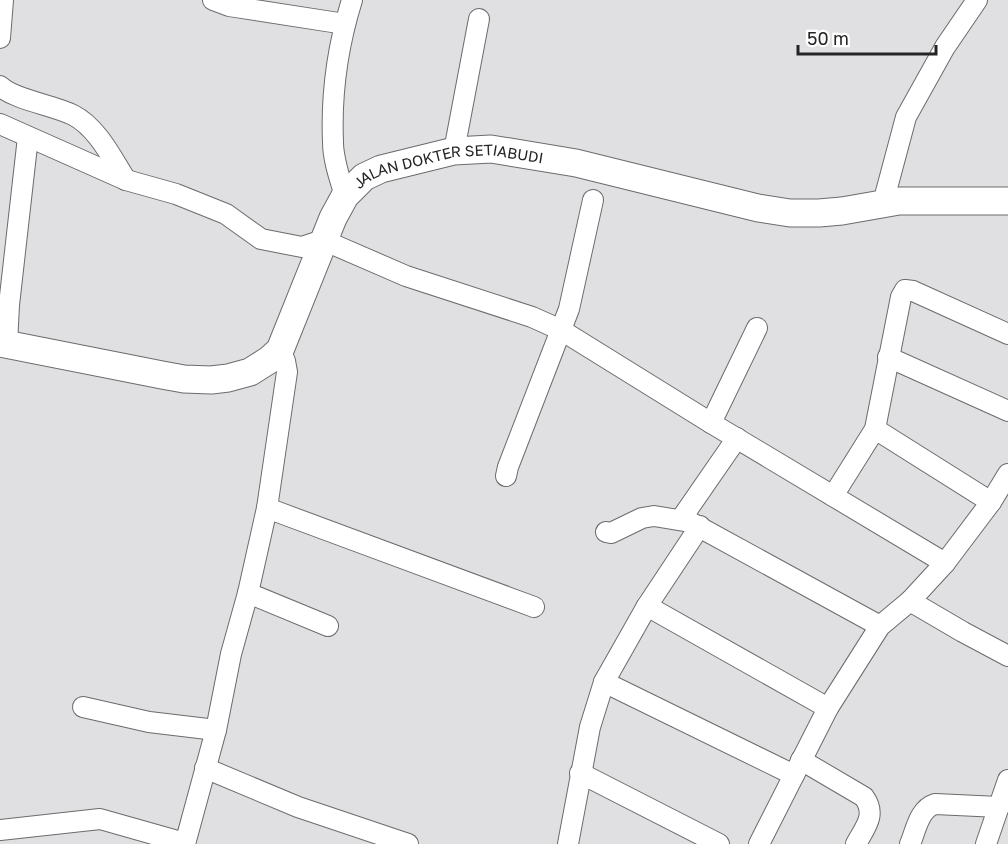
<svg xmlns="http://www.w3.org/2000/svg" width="1008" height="844" font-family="'Golos Text',sans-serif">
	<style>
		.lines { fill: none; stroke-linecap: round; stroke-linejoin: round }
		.street-casing { stroke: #6b6b6d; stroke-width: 22 }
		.secondary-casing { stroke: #6b6b6d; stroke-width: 29 }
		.street { stroke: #fff; stroke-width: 20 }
		.secondary { stroke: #fff; stroke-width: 27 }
		.labels { text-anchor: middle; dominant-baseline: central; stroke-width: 6; stroke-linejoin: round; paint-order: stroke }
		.street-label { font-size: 15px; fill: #242425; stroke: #fff }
	</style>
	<rect width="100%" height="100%" fill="#e0e0e2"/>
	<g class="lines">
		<defs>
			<g id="street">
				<path d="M213,0L229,6L345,24"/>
				<path d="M0,38L3,0"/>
				<path d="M0,86C15,100 53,105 73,115C97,127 112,158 126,180"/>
				<path d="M0,124L126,180L176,194L226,214L261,239L302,247L323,240L406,276L532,317L561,330L711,423L945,563"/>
				<path d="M454,151L479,19"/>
				<path d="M345,196C340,179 333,160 333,142C331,95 338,45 352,0"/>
				<path d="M883,203L906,117L945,47L977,0"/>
				<path d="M7,344L9,305L28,137"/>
				<path d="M888,357L1008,411"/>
				<path d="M711,423L757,328"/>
				<path d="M875,429L991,502"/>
				<path d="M506,476L508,467L569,309L593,200"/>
				<path d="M833,496L875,429L901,297L905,290L913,291L1008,334"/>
				<path d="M267,508L534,607"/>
				<path d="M681,519L737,438"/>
				<path d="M606,532L611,533L642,518L654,516L690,522L880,626"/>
				<path d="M248,593L328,626"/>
				<path d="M910,601L963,632L1008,656"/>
				<path d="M647,606L828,708"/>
				<path d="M604,682L794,775"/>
				<path d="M83,707L149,722L216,730"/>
				<path d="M801,760L864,797C877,815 865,827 856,844"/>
				<path d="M205,768L298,807L408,844"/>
				<path d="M580,773L719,844"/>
				<path d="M0,830L100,819L185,843"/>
				<path d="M185,844L216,730L231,654L248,593L267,508L287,372L285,361L280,350"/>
				<path d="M568,844L590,727L604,682L647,606L700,526"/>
				<path d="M759,844L828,708L880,626L910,601L945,563L991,502L1008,474"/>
				<path d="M910,844C916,830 919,809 935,804L999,807"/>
				<path d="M986,844L1008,780"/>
			</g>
			<g id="secondary">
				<path id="s1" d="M0,343L162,375L184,379L211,380L228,378L250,372L269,360L280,350L333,218L345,196L364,177L381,169L454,151L491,149L576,163L758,208L790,213H819L842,211L899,201H1008"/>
			</g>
		</defs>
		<use href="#street" class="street-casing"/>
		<use href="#secondary" class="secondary-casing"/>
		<use href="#street" class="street"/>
		<use href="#secondary" class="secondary"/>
	</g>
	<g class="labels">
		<g class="street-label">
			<text stroke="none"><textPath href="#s1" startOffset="572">JALAN DOKTER SETIABUDI</textPath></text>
		</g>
	</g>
	<path d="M798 45v9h138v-9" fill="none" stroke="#242425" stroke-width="3"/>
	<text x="807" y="45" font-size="18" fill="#242425" stroke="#ffffff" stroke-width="4.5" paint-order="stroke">50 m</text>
</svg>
